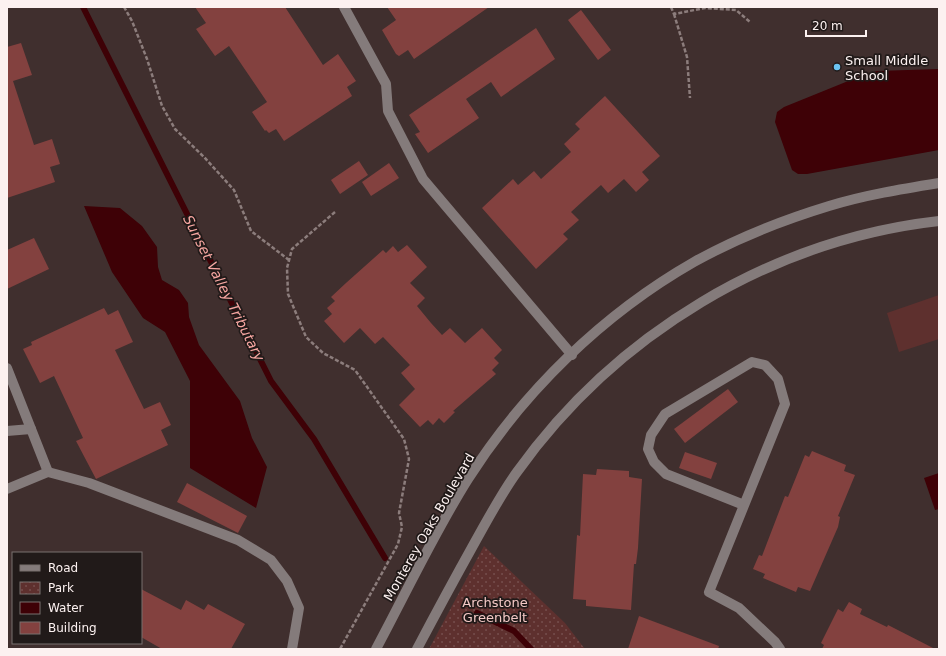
<svg xmlns="http://www.w3.org/2000/svg" width="946" height="656" font-family="'DejaVu Sans',sans-serif">
	<style>
		.park { fill: url(#park-dots) }
		.garden { fill: #5e302e }
		.water { fill: #3e0106 }
		.lines { fill: none; stroke-linecap: round; stroke-linejoin: round }
		.stream { stroke: #3e0106; stroke-width: 6 }
		.building { fill: #83413f }
		.path { stroke: #8c7d7c; stroke-width: 2.5; stroke-dasharray: 4 2; stroke-linecap: butt }
		.minor { stroke: #847b7b; stroke-width: 10 }
		.poi-dot { fill: #6bc3f2; stroke: #211a19; stroke-width: 1.5 }
		.labels { text-anchor: middle; dominant-baseline: central; stroke-width: 3.5; stroke-linejoin: round; paint-order: stroke }
		.poi-label { font-size: 13px; fill: #fcf1f0; stroke: #211a19; text-anchor: start }
		.street-label { font-size: 13px; fill: #fcf1f0; stroke: #211a19 }
		.park-label { font-size: 13px; fill: #f3c8c5; stroke: #211a19 }
		.water-label { font-size: 14px; font-style: italic; fill: #f8a7a2; stroke: #211a19 }
	</style>
	<defs>
		<pattern id="park-dots" width="8" height="8" patternUnits="userSpaceOnUse"><rect width="8" height="8" fill="#5e302e"/><path d="M2 2h.1M6 6h.1" fill="none" stroke="#764e4d" stroke-width="1.8" stroke-linecap="round"/></pattern>
	</defs>
	<rect width="100%" height="100%" fill="#402f2e"/>
	<path class="park" d="M484,546L565,623L585,649H429Z"/>
	<path class="garden" d="M939,295V339L899,352L887,313Z"/>
	<g class="water">
		<path d="M939,69V150L807,174H798L792,170L775,122L777,112L784,107L863,75L877,71Z"/>
		<path d="M84,206L120,208L142,226L157,247L158,267L162,280L179,290L188,303L189,317L199,345L240,401L252,438L267,467L256,508L190,468V381L165,332L143,318L112,272Z"/>
		<path d="M939,473V509L935,510L924,478Z"/>
	</g>
	<g class="lines">
		<g class="stream">
			<path d="M83,7L271,381L314,439L385,558"/>
			<path d="M477,613L514,631L531,649"/>
		</g>
	</g>
	<g class="building">
		<path d="M195,7H285L323,65L338,54L356,81L347,87L352,96L284,141L276,129L269,133L266,130L265,131L252,112L267,102L229,46L215,56L196,29L206,23Z"/>
		<path d="M387,7H489L414,59L408,50L399,56L396,54L382,30L396,20Z"/>
		<path d="M581,10L611,50L598,60L568,20Z"/>
		<path d="M536,28L555,59L501,97L491,82L466,99L479,118L428,153L415,134L420,132L409,115Z"/>
		<path d="M21,43L32,75L13,81L34,145L52,139L60,164L50,167L55,182L7,198V47Z"/>
		<path d="M605,96L660,156L642,172L649,180L636,192L624,179L608,193L601,185L583,201L571,212L579,220L563,234L568,239L536,269L482,208L513,179L518,185L534,171L541,179L571,152L564,144L580,129L575,124Z"/>
		<path d="M359,161L368,175L340,194L331,180Z"/>
		<path d="M389,163L399,178L371,196L362,182Z"/>
		<path d="M34,238L49,269L7,289V250Z"/>
		<path d="M407,245L427,267L410,283L425,298L417,306L431,323L442,335L450,328L465,343L482,328L502,350L494,358L499,363L492,370L496,374L453,411L455,412L444,423L439,418L433,425L428,420L420,427L399,405L415,389L401,373L410,365L383,337L375,344L360,328L344,343L324,321L332,314L327,308L335,301L331,297L346,283L383,250L386,253L393,246L398,252Z"/>
		<path d="M104,308L108,315L118,310L133,342L115,350L144,409L160,402L171,425L161,430L168,445L96,479L76,441L83,438L54,376L40,383L23,349L32,345L31,342Z"/>
		<path d="M728,389L738,402L685,443L674,429Z"/>
		<path d="M812,451L846,465L844,471L855,475L838,516L840,517L838,527L810,591L798,587L796,592L763,578L765,574L753,569L759,555L762,556L785,496L788,497L805,455L809,457Z"/>
		<path d="M685,452L717,463L711,479L679,468Z"/>
		<path d="M597,469L629,471V477L642,479L638,548L636,564H634L631,610L586,606V600L573,599L577,535L580,536L583,474L596,475Z"/>
		<path d="M187,483L247,516L238,533L177,502Z"/>
		<path d="M141,589L181,610L186,600L204,610L208,604L245,624L231,649H162L141,637Z"/>
		<path d="M849,602L862,609L860,614L887,627L888,625L935,649H822L824,645L821,643L838,609L843,612Z"/>
		<path d="M639,616L719,646L718,649H628Z"/>
	</g>
	<g class="lines">
		<g class="path">
			<path d="M124,7L132,21L147,59L162,106L175,129L204,157L234,190L251,231L289,260"/>
			<path d="M671,7L674,14L705,8L736,10L750,22"/>
			<path d="M674,14L687,57L690,98"/>
			<path d="M335,212L292,249L287,268L288,294L306,337L323,353L355,370L404,439L409,459L399,513L402,527L398,544L340,649"/>
		</g>
		<g class="minor">
			<path d="M344,7L386,84L388,111L423,179L572,355"/>
			<path d="M7,368L48,472"/>
			<path d="M7,431L31,429"/>
			<path d="M7,489L48,472L89,483L238,540L271,560L287,581L299,608L292,649"/>
			<path d="M744,505L666,474L654,462L648,449L651,435L665,414L752,362L765,365L778,379L785,404L709,592L739,608L775,642L780,649"/>
			<path d="M376,649C406,593 434,533 468,479C524,391 603,314 694,262C737,238 783,220 829,206C865,195 902,189 939,183"/>
			<path d="M417,649C436,613 455,578 475,542C488,519 501,494 517,472C615,335 770,240 939,221"/>
		</g>
	</g>
	<circle class="poi-dot" cx="837" cy="67" r="4"/>
	<g class="labels">
		<g class="poi-label">
			<text x="845" y="60">Small Middle<tspan x="845" dy="15">School</tspan></text>
		</g>
		<g class="street-label">
			<text transform="translate(429 527) rotate(-60)">Monterey Oaks Boulevard</text>
		</g>
		<g class="park-label">
			<text x="495" y="602">Archstone<tspan x="495" dy="15">Greenbelt</tspan></text>
		</g>
		<g class="water-label">
			<text transform="translate(224 288) rotate(63)">Sunset Valley Tributary</text>
		</g>
	</g>
	<rect width="946" height="656" fill="none" stroke="#fcf1f0" stroke-width="16"/>
	<rect x="12" y="552" width="130" height="92" fill="#211a19" stroke="#79706f"/>
	<rect x="20" y="565" width="20" height="6" fill="#847b7b" stroke="#79706f"/>
	<text x="48" y="572" font-size="12" fill="#fcf1f0">Road</text>
	<rect x="20" y="582" width="20" height="12" fill="url(#park-dots)" stroke="#79706f"/>
	<text x="48" y="592" font-size="12" fill="#fcf1f0">Park</text>
	<rect x="20" y="602" width="20" height="12" fill="#3e0106" stroke="#79706f"/>
	<text x="48" y="612" font-size="12" fill="#fcf1f0">Water</text>
	<rect x="20" y="622" width="20" height="12" fill="#83413f" stroke="#79706f"/>
	<text x="48" y="632" font-size="12" fill="#fcf1f0">Building</text>
	<path d="M806 30v6h60v-6" fill="none" stroke="#fcf1f0" stroke-width="2"/>
	<text x="812" y="30" font-size="12" fill="#fcf1f0" stroke="#211a19" stroke-width="3" paint-order="stroke">20 m</text>
</svg>
